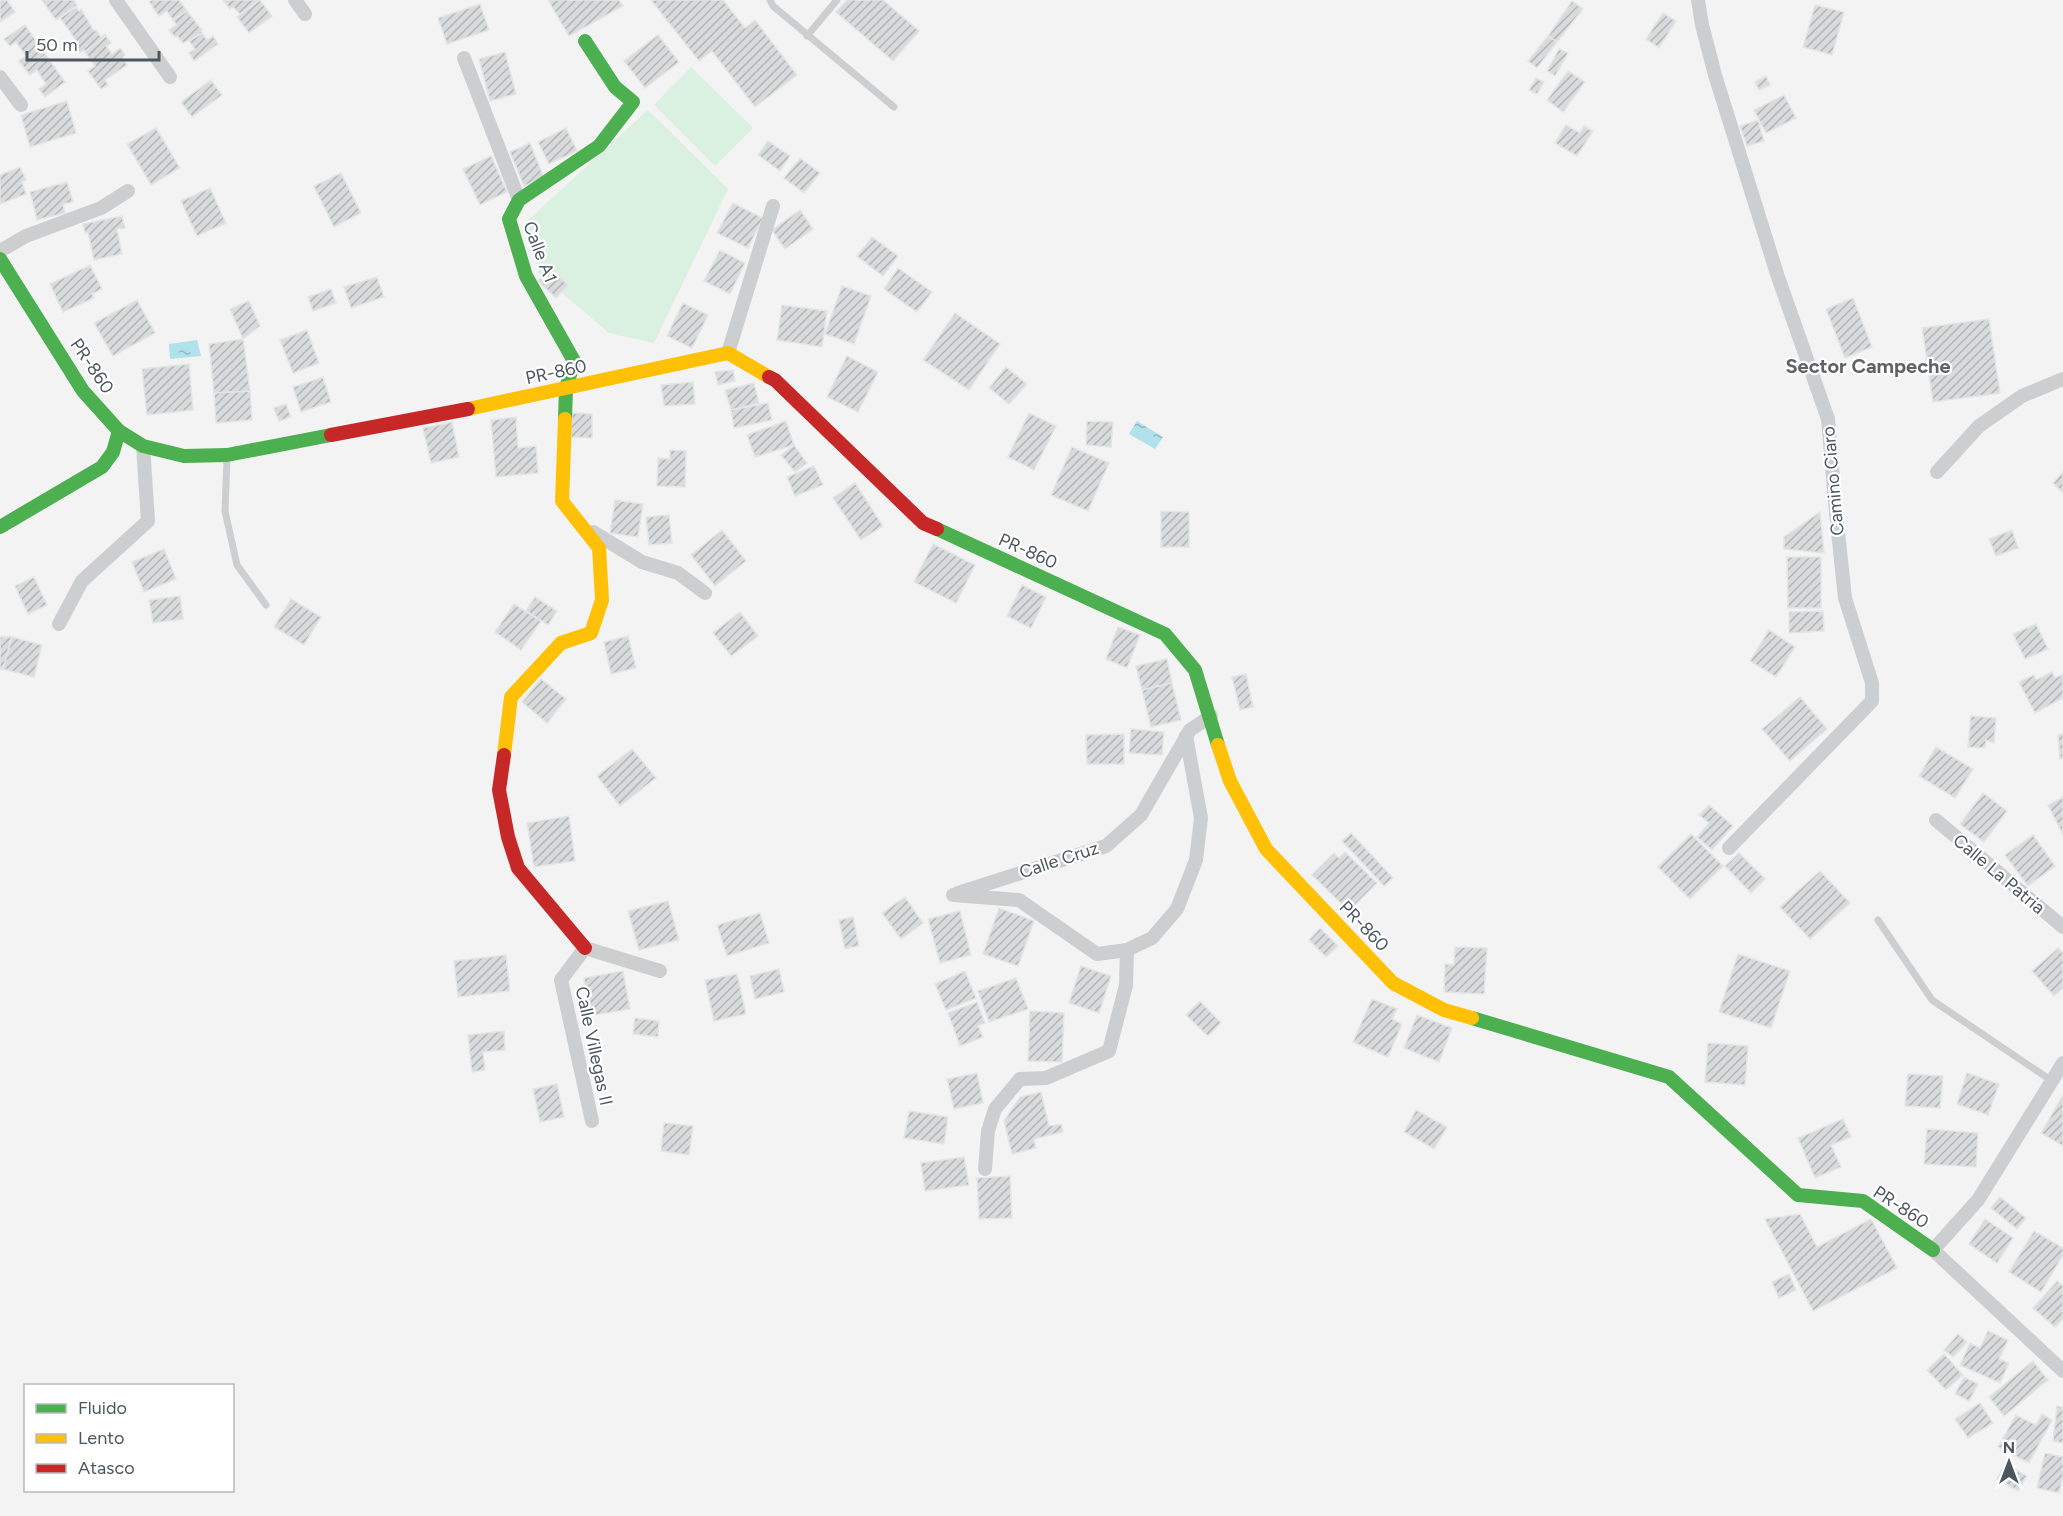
<svg xmlns="http://www.w3.org/2000/svg" width="2063" height="1516" font-family="Figtree,sans-serif">
	<style>
		.green { fill: #daf0e1 }
		.water { fill: url(#water-ripples) }
		.building { fill: url(#building-hatch); stroke: #e4e5e5; stroke-width: 1.5 }
		.lines { fill: none; stroke-linecap: round; stroke-linejoin: round }
		.lane { stroke: #cdced0; stroke-width: 7 }
		.street { stroke: #cdced0; stroke-width: 14 }
		.fast { stroke: #4caf50; stroke-width: 14 }
		.slow { stroke: #ffc107; stroke-width: 14 }
		.jam { stroke: #c62828; stroke-width: 14 }
		.labels { text-anchor: middle; dominant-baseline: central; stroke-width: 4.5; stroke-linejoin: round; paint-order: stroke }
		.street-label { font-size: 18px; fill: #4b565e; stroke: #fff }
		.neighbourhood-label { font-size: 20px; font-weight: bold; fill: #5f6266; stroke: #fff }
	</style>
	<defs>
		<pattern id="water-ripples" width="26" height="14" patternUnits="userSpaceOnUse" patternTransform="scale(1.5)"><rect width="26" height="14" fill="#b1e1eb"/><path d="M2 4q2-2 4 0t4 0M15 11q2-2 4 0t4 0" fill="none" stroke="#92b9c2"/></pattern>
		<pattern id="building-hatch" width="6" height="6" patternUnits="userSpaceOnUse" patternTransform="scale(1.5)"><rect width="6" height="6" fill="#d9dadb"/><path d="M-1 1l2-2M0 6l6-6M5 7l2-2" fill="none" stroke="#b2b4b5"/></pattern>
	</defs>
	<rect width="100%" height="100%" fill="#f3f3f3"/>
	<g class="green">
		<path d="M691,67L753,128L715,166L654,105Z"/>
		<path d="M648,110L728,189L654,343L609,333L539,273L524,224Z"/>
	</g>
	<g class="water">
		<path d="M197,340L201,356L170,359L169,344Z"/>
		<path d="M1137,421L1163,437L1155,449L1129,434Z"/>
	</g>
	<g class="building">
		<path d="M0,0H7L15,12L0,22Z"/>
		<path d="M42,0H74L77,5L56,20Z"/>
		<path d="M152,0H179L187,11L173,20L167,11L159,16L149,2Z"/>
		<path d="M223,0H260L240,14L233,7L230,9Z"/>
		<path d="M260,0L272,16L249,33L237,17Z"/>
		<path d="M548,0H619L623,6L569,36Z"/>
		<path d="M651,0H723L745,28L755,20L797,75L755,107L712,51L699,61Z"/>
		<path d="M847,0H883L919,31L893,61L836,12Z"/>
		<path d="M1572,1L1583,9L1557,42L1548,36Z"/>
		<path d="M480,4L489,30L447,44L438,18Z"/>
		<path d="M1815,5L1844,12L1832,55L1803,47Z"/>
		<path d="M76,7L79,11L81,9L94,31L96,30L101,37L105,34L106,36L85,52L84,50L79,53L74,46L78,43L60,18Z"/>
		<path d="M187,11L202,30L201,31L202,33L183,43L177,36L175,37L169,30L177,25L173,20Z"/>
		<path d="M1663,13L1676,21L1659,48L1646,39Z"/>
		<path d="M25,25L46,55L25,69L19,61L26,56L16,42L10,46L4,39Z"/>
		<path d="M202,33L207,40L213,36L218,44L194,61L189,53L195,49L189,41Z"/>
		<path d="M658,35L679,62L645,88L624,61Z"/>
		<path d="M106,36L111,43L106,46L112,54L120,48L125,55L122,58L127,65L105,80L108,85L101,89L88,71L95,66L85,52Z"/>
		<path d="M1548,36L1557,42L1537,68L1528,61Z"/>
		<path d="M1559,49L1568,53L1555,76L1547,71Z"/>
		<path d="M505,52L516,94L490,101L479,59Z"/>
		<path d="M46,55L65,82L45,97L39,89L46,84L37,70L30,75L25,69Z"/>
		<path d="M1568,71L1585,82L1563,112L1547,100Z"/>
		<path d="M1766,76L1770,85L1759,90L1755,82Z"/>
		<path d="M1536,78L1544,82L1537,94L1529,90Z"/>
		<path d="M211,80L222,95L192,117L181,102Z"/>
		<path d="M1784,95L1796,118L1766,133L1754,110Z"/>
		<path d="M67,101L76,133L30,147L21,115Z"/>
		<path d="M1758,120L1764,141L1747,146L1740,126Z"/>
		<path d="M1566,125L1580,133L1584,126L1593,131L1577,156L1555,143Z"/>
		<path d="M156,128L180,168L151,185L127,144Z"/>
		<path d="M566,128L577,151L549,164L538,142Z"/>
		<path d="M768,141L790,156L780,171L758,155Z"/>
		<path d="M530,143L544,178L524,186L510,152Z"/>
		<path d="M491,156L507,192L480,205L463,169Z"/>
		<path d="M800,158L820,173L804,193L784,178Z"/>
		<path d="M20,167L26,180L22,182L26,194L0,204V175Z"/>
		<path d="M341,173L361,213L334,227L314,186Z"/>
		<path d="M67,182L73,202L63,204L65,213L37,220L30,192Z"/>
		<path d="M210,188L226,223L197,236L181,201Z"/>
		<path d="M733,203L763,218L748,248L717,233Z"/>
		<path d="M800,210L813,229L785,249L772,230Z"/>
		<path d="M122,216L125,228L117,229L122,254L94,260L88,232L85,233L83,224Z"/>
		<path d="M872,237L898,256L883,276L857,256Z"/>
		<path d="M720,250L745,263L730,294L704,281Z"/>
		<path d="M90,265L102,289L92,294L94,298L63,312L50,284Z"/>
		<path d="M550,268L568,285L556,298L538,281Z"/>
		<path d="M898,268L932,292L917,312L884,289Z"/>
		<path d="M377,277L384,297L351,308L344,287Z"/>
		<path d="M842,286L871,296L854,344L825,334Z"/>
		<path d="M331,289L336,303L313,311L308,297Z"/>
		<path d="M1853,298L1872,347L1845,358L1826,309Z"/>
		<path d="M137,300L155,333L113,356L94,323Z"/>
		<path d="M249,301L260,326L243,339L230,309Z"/>
		<path d="M683,303L708,315L692,348L667,336Z"/>
		<path d="M782,305L827,311L822,347L777,340Z"/>
		<path d="M955,313L1000,344L969,390L923,360Z"/>
		<path d="M1989,319L2000,393L1933,402L1922,328Z"/>
		<path d="M307,330L319,363L293,373L280,340Z"/>
		<path d="M243,339L250,391L214,393L209,344Z"/>
		<path d="M847,356L878,372L858,412L827,397Z"/>
		<path d="M189,364L193,410L147,415L142,369Z"/>
		<path d="M1006,367L1027,384L1009,404L989,388Z"/>
		<path d="M733,370L735,381L718,385L715,372Z"/>
		<path d="M323,377L331,402L301,412L293,387Z"/>
		<path d="M693,382L695,404L664,406L661,385Z"/>
		<path d="M754,383L759,403L731,410L725,390Z"/>
		<path d="M250,391L252,420L216,423L214,393Z"/>
		<path d="M768,403L772,420L734,428L731,410Z"/>
		<path d="M286,404L291,417L279,421L274,408Z"/>
		<path d="M572,413L592,414V438L571,437Z"/>
		<path d="M1029,413L1056,426L1034,470L1008,457Z"/>
		<path d="M516,417L518,448L536,446L538,473L496,477L491,420Z"/>
		<path d="M786,421L794,445L755,457L747,435Z"/>
		<path d="M1087,421L1113,422L1111,447L1086,445Z"/>
		<path d="M452,422L459,457L431,463L423,428Z"/>
		<path d="M794,445L807,463L795,472L781,455Z"/>
		<path d="M1072,447L1109,463L1088,511L1051,495Z"/>
		<path d="M670,450L686,451L685,487L657,486L658,458L670,459Z"/>
		<path d="M814,466L823,485L795,496L787,477Z"/>
		<path d="M2063,472V493L2053,483Z"/>
		<path d="M855,483L883,526L861,540L833,498Z"/>
		<path d="M615,500L643,504L638,537L610,533Z"/>
		<path d="M1161,511L1189,512V547H1161Z"/>
		<path d="M1820,512L1824,553L1784,549V537Z"/>
		<path d="M669,515L672,543L649,545L646,517Z"/>
		<path d="M722,530L746,561L715,586L691,555Z"/>
		<path d="M2012,530L2018,548L1996,556L1989,539Z"/>
		<path d="M933,544L975,565L956,603L914,582Z"/>
		<path d="M164,549L176,579L144,592L132,562Z"/>
		<path d="M1787,557H1821V608H1788Z"/>
		<path d="M34,577L47,605L28,614L15,586Z"/>
		<path d="M1022,585L1046,597L1031,628L1007,616Z"/>
		<path d="M180,596L183,619L153,623L149,600Z"/>
		<path d="M535,597L557,611L548,625L526,611Z"/>
		<path d="M291,599L321,617L304,645L274,627Z"/>
		<path d="M514,604L541,621L521,650L495,632Z"/>
		<path d="M1823,611L1824,631L1789,633V612Z"/>
		<path d="M740,612L758,636L731,656L713,633Z"/>
		<path d="M2036,624L2048,649L2025,659L2013,634Z"/>
		<path d="M1118,627L1140,635L1127,668L1106,659Z"/>
		<path d="M1769,630L1795,647L1776,677L1750,661Z"/>
		<path d="M628,636L636,668L611,674L604,642Z"/>
		<path d="M0,637H12L3,669H0Z"/>
		<path d="M12,637L42,645L34,677L3,669Z"/>
		<path d="M1167,659L1172,683L1142,690L1136,666Z"/>
		<path d="M2052,672L2055,678L2063,674V698L2035,713L2019,682L2034,675L2036,680Z"/>
		<path d="M1246,674L1253,707L1240,710L1232,677Z"/>
		<path d="M541,679L566,699L547,723L522,702Z"/>
		<path d="M1172,683L1181,720L1151,727L1142,690Z"/>
		<path d="M1800,697L1827,729L1790,761L1762,729Z"/>
		<path d="M1971,716L1996,718L1994,743L1986,740L1985,748L1968,747Z"/>
		<path d="M1131,729L1164,732L1162,755L1129,753Z"/>
		<path d="M1124,734V764H1087L1086,735Z"/>
		<path d="M2063,734V758L2060,759L2058,735Z"/>
		<path d="M1936,747L1973,769L1955,798L1919,776Z"/>
		<path d="M632,749L656,778L620,806L597,776Z"/>
		<path d="M1983,793L2007,811L1984,842L1960,824Z"/>
		<path d="M2063,797V835L2048,805Z"/>
		<path d="M1709,805L1733,826L1712,850L1697,837L1709,823L1699,815Z"/>
		<path d="M569,816L575,861L534,867L527,823Z"/>
		<path d="M1351,833L1393,878L1384,886L1342,841Z"/>
		<path d="M1691,834L1723,866L1690,899L1658,867Z"/>
		<path d="M2033,835L2055,866L2028,886L2005,855Z"/>
		<path d="M1345,852L1377,883L1349,911L1312,875L1334,853L1339,858Z"/>
		<path d="M1739,853L1765,879L1751,893L1725,866Z"/>
		<path d="M1820,871L1850,903L1810,939L1780,907Z"/>
		<path d="M905,897L923,923L901,939L882,913Z"/>
		<path d="M668,901L679,940L639,950L628,911Z"/>
		<path d="M999,908L1034,921L1018,966L983,954Z"/>
		<path d="M960,911L971,955L940,963L928,919Z"/>
		<path d="M760,913L769,943L727,956L717,925Z"/>
		<path d="M853,917L859,946L845,949L839,920Z"/>
		<path d="M1320,928L1338,946L1326,957L1309,940Z"/>
		<path d="M1455,947L1487,948L1484,994L1444,992L1445,964L1454,965Z"/>
		<path d="M2058,948L2063,953V988L2054,996L2032,971Z"/>
		<path d="M1738,954L1790,971L1771,1028L1719,1012Z"/>
		<path d="M506,955L510,991L458,997L454,961Z"/>
		<path d="M1081,966L1111,976L1099,1013L1069,1003Z"/>
		<path d="M779,969L784,992L755,999L750,976Z"/>
		<path d="M623,971L630,1009L590,1016L584,978Z"/>
		<path d="M965,971L976,998L946,1010L935,984Z"/>
		<path d="M737,974L746,1014L714,1021L705,980Z"/>
		<path d="M1016,978L1028,1009L989,1022L978,991Z"/>
		<path d="M1372,999L1397,1009L1392,1019L1402,1024L1388,1057L1353,1042Z"/>
		<path d="M1200,1001L1221,1023L1208,1036L1186,1015Z"/>
		<path d="M977,1002L985,1023L978,1026L983,1037L960,1046L948,1013Z"/>
		<path d="M1030,1011L1064,1013L1062,1062L1028,1061Z"/>
		<path d="M1417,1015L1452,1028L1439,1062L1404,1048Z"/>
		<path d="M635,1018L659,1021L658,1037L633,1034Z"/>
		<path d="M504,1031L505,1050L483,1052L485,1070L472,1072L468,1035Z"/>
		<path d="M1708,1043L1748,1046L1745,1085L1705,1082Z"/>
		<path d="M977,1073L983,1103L954,1109L947,1079Z"/>
		<path d="M1967,1073L1999,1084L1988,1115L1957,1104Z"/>
		<path d="M1908,1074L1943,1076L1940,1108L1905,1106Z"/>
		<path d="M557,1084L564,1117L540,1122L533,1089Z"/>
		<path d="M1041,1092L1049,1126L1061,1124L1063,1132L1034,1139L1036,1148L1012,1154L1004,1121L1020,1097Z"/>
		<path d="M2063,1095V1146L2041,1133Z"/>
		<path d="M1416,1110L1447,1127L1434,1149L1404,1132Z"/>
		<path d="M909,1111L948,1117L944,1144L904,1138Z"/>
		<path d="M1843,1119L1851,1137L1831,1145L1841,1167L1815,1178L1798,1138Z"/>
		<path d="M664,1123L693,1126L689,1155L661,1151Z"/>
		<path d="M1927,1129L1978,1133L1976,1167L1924,1164Z"/>
		<path d="M964,1157L969,1185L925,1191L921,1163Z"/>
		<path d="M1010,1176L1012,1218L979,1219L977,1178Z"/>
		<path d="M2000,1197L2026,1218L2017,1229L1991,1208Z"/>
		<path d="M1800,1214L1817,1247L1871,1219L1897,1268L1813,1311L1765,1219Z"/>
		<path d="M1985,1219L2013,1238L1997,1263L1969,1244Z"/>
		<path d="M2034,1231L2063,1248V1255L2041,1292L2009,1272Z"/>
		<path d="M1789,1274L1796,1290L1779,1298L1772,1282Z"/>
		<path d="M2057,1281L2063,1286V1319L2055,1327L2033,1308Z"/>
		<path d="M1988,1331L2008,1340L1999,1359L2009,1363L2000,1383L1960,1365L1970,1343L1980,1348Z"/>
		<path d="M1958,1334L1967,1342L1953,1357L1944,1350Z"/>
		<path d="M1944,1354L1963,1375L1946,1390L1927,1370Z"/>
		<path d="M2033,1361L2048,1380L2004,1416L1989,1397Z"/>
		<path d="M1964,1377L1978,1384L1969,1401L1955,1394Z"/>
		<path d="M1980,1403L1993,1423L1968,1438L1955,1419Z"/>
		<path d="M2057,1406L2063,1407V1443L2053,1441Z"/>
		<path d="M2042,1414L2052,1420L2029,1463L1998,1447L2016,1415L2036,1425Z"/>
		<path d="M2045,1453L2063,1457V1477L2059,1493L2037,1488Z"/>
		<path d="M2005,1464L2027,1476L2018,1491L1997,1479Z"/>
	</g>
	<g class="lines">
		<g class="lane">
			<path d="M770,0L773,6L894,107"/>
			<path d="M807,36L837,0"/>
			<path d="M227,458L225,511L237,565L266,605"/>
			<path d="M1878,920L1932,1000L2052,1081"/>
		</g>
		<g class="street">
			<path d="M116,0L170,77"/>
			<path d="M295,0L305,14"/>
			<path d="M1698,0L1702,25L1715,75L1777,274L1828,419L1836,513L1845,598L1872,683V701L1729,848"/>
			<path d="M464,58L519,200"/>
			<path d="M0,77L21,105"/>
			<path d="M0,251L26,236L101,208L128,191"/>
			<path d="M728,353L773,206"/>
			<path d="M1937,472L1979,426L2022,396L2063,379"/>
			<path d="M593,532L642,562L678,573L705,593"/>
			<path d="M59,624L82,581L148,521L143,446"/>
			<path d="M1936,820L2063,927"/>
			<path d="M958,893L1106,846L1141,815L1190,730L1211,716"/>
			<path d="M953,895L1019,900L1097,954L1127,950L1126,985L1109,1051L1046,1078L1020,1079L995,1109L988,1131L985,1169"/>
			<path d="M1127,950L1152,938L1177,909L1196,860L1201,818L1186,736"/>
			<path d="M2063,1063L1978,1200L1933,1250L2063,1371"/>
			<path d="M592,1121L561,980L585,948L660,971"/>
		</g>
		<g class="fast">
			<path d="M0,259L83,391L119,431L143,446L184,456L227,455L331,435"/>
			<path d="M565,419L566,388L574,361L526,276L509,219L519,200L599,146L633,102L615,87L585,41"/>
			<path d="M0,527L102,467L113,452L119,431"/>
			<path d="M937,529L1165,634L1195,670L1218,745"/>
			<path d="M1472,1018L1669,1077L1798,1195L1863,1201L1933,1250"/>
		</g>
		<g class="slow">
			<path d="M468,409L728,353L769,377"/>
			<path d="M1218,745L1230,781L1266,849L1393,983L1444,1010L1472,1018"/>
			<path d="M504,755L511,697L561,643L591,633L602,600L599,548L562,501L565,419"/>
		</g>
		<g class="jam">
			<path d="M769,377L775,380L923,523L937,529"/>
			<path d="M331,435L468,409"/>
			<path d="M504,755L499,790L508,837L518,868L585,948"/>
		</g>
	</g>
	<g class="labels">
		<g class="street-label">
			<text transform="translate(540 252) rotate(69)">Calle A1</text>
			<text transform="translate(92 366) rotate(56)">PR-860</text>
			<text transform="translate(556 372) rotate(-12)">PR-860</text>
			<text transform="translate(1833 481) rotate(-95)">Camino Ciaro</text>
			<text transform="translate(1028 551) rotate(24)">PR-860</text>
			<text transform="translate(1059 860) rotate(-18)">Calle Cruz</text>
			<text transform="translate(1999 874) rotate(40)">Calle La Patria</text>
			<text transform="translate(1364 926) rotate(46)">PR-860</text>
			<text transform="translate(594 1046) rotate(78)">Calle Villegas II</text>
			<text transform="translate(1901 1207) rotate(33)">PR-860</text>
		</g>
		<g class="neighbourhood-label">
			<text x="1868" y="366">Sector Campeche</text>
		</g>
	</g>
	<rect x="24" y="1384" width="210" height="108" fill="#ffffff" stroke="#b7bbbf" stroke-width="1.5"/>
	<rect x="36" y="1404" width="30" height="9" fill="#4caf50" stroke="#b7bbbf" stroke-width="1.5"/>
	<text x="78" y="1414" font-size="18" fill="#4b565e">Fluido</text>
	<rect x="36" y="1434" width="30" height="9" fill="#ffc107" stroke="#b7bbbf" stroke-width="1.5"/>
	<text x="78" y="1444" font-size="18" fill="#4b565e">Lento</text>
	<rect x="36" y="1464" width="30" height="9" fill="#c62828" stroke="#b7bbbf" stroke-width="1.5"/>
	<text x="78" y="1474" font-size="18" fill="#4b565e">Atasco</text>
	<g transform="translate(2009 1462)" stroke="#ffffff" stroke-width="4.5" paint-order="stroke">
	<path d="M0-4.5L10 22L0 15L-10 22Z" fill="#4b565e"/>
	<text y="-9" font-size="16" font-weight="bold" text-anchor="middle" fill="#4b565e">N</text>
	</g>
	<path d="M27 51v9h132v-9" fill="none" stroke="#4b565e" stroke-width="3"/>
	<text x="36" y="51" font-size="18" fill="#4b565e" stroke="#ffffff" stroke-width="4.5" paint-order="stroke">50 m</text>
</svg>
